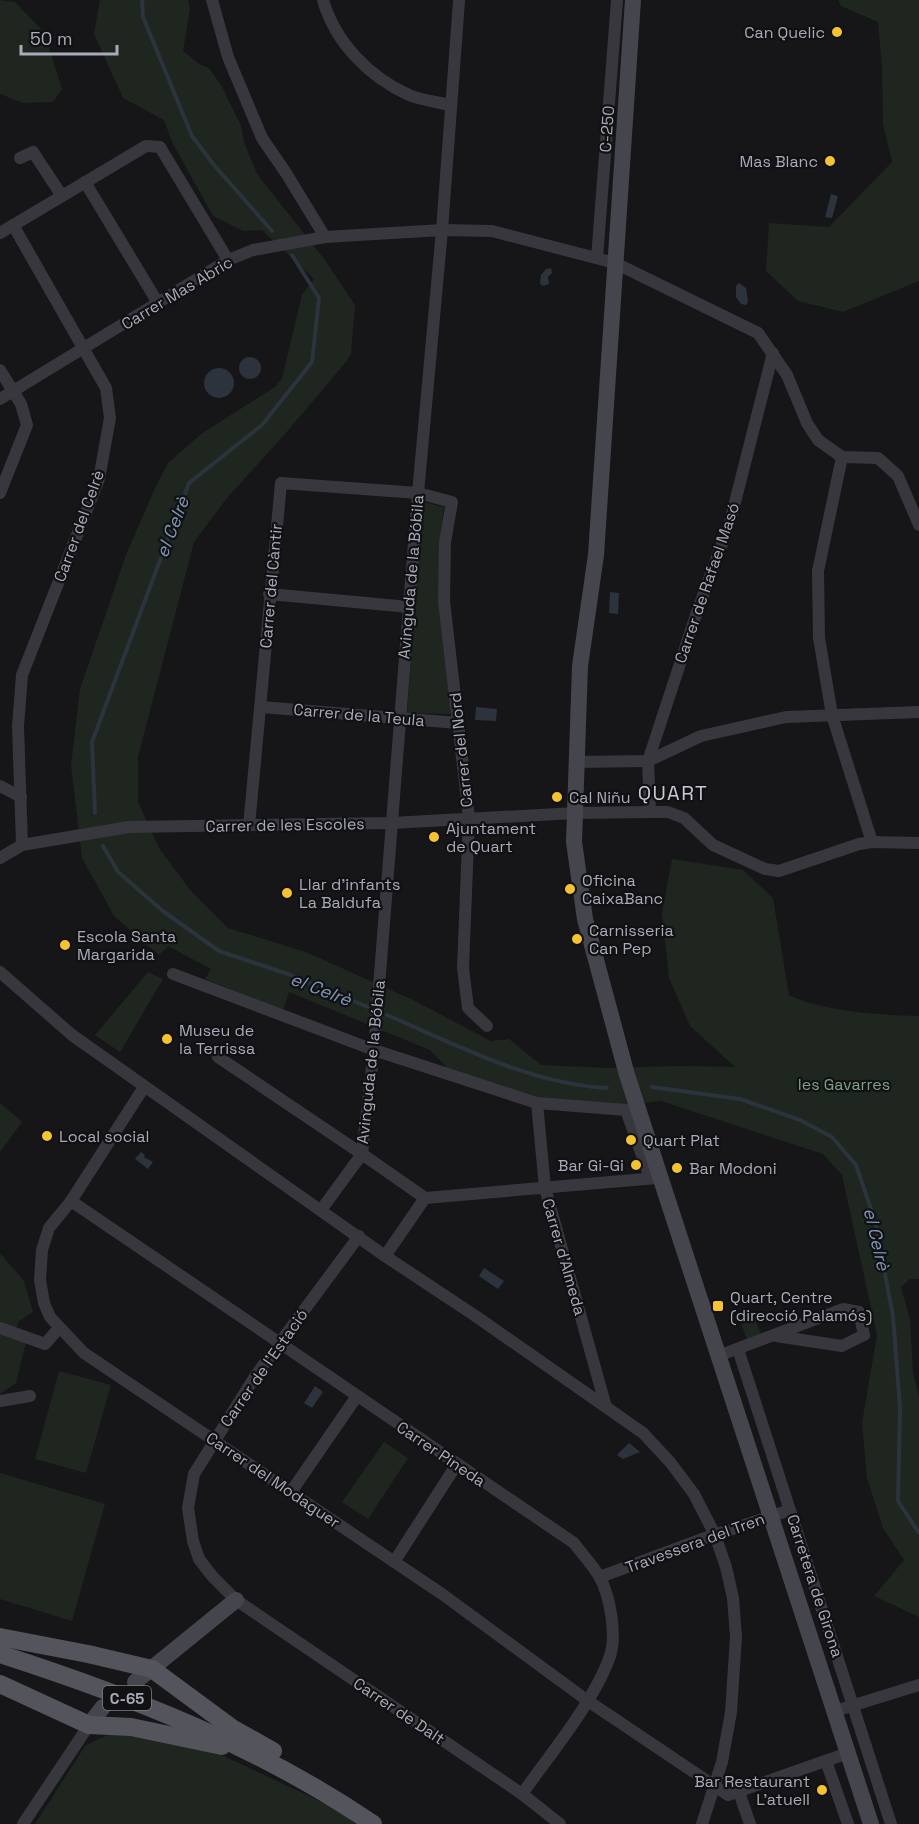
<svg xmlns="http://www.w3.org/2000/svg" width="919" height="1824" font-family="'Space Grotesk',sans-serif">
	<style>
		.green { fill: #1e261f }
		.water { fill: #2c333c }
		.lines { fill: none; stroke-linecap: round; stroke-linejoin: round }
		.stream { stroke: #2c333c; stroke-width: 4 }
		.street { stroke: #37373d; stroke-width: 12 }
		.secondary { stroke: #45464d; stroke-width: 16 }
		.primary { stroke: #53545c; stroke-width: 18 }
		.poi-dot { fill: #f5c331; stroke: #111113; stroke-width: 2 }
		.labels { text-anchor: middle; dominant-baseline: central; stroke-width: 4.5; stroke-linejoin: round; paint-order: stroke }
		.shield { fill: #111113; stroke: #7b7d86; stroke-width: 1.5 }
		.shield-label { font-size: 15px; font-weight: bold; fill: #a8abb8 }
		.poi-label { font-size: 16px; fill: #a8abb8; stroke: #111113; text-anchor: start }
		.street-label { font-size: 16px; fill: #a8abb8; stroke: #111113 }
		.park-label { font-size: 16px; fill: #7ea384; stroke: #111113 }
		.water-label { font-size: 18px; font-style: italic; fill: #7e96b4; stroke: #111113 }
		.quarter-label { font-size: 20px; letter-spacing: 1.5px; fill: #c9cbd4; stroke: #111113 }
	</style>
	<rect width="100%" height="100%" fill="#161618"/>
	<g class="green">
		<path d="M0,0L15,2L44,32L62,89L53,102L23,103L0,94Z"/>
		<path d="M100,0H188L190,9L183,51L199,64L209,68L221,85L241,126L244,142L257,174L325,260L355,305L351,354L345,363L285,434L227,498L194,542L138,757V802L159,848L191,891L228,928L306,952L413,1000L491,1041L509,1039L541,1065L607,1068L681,1066L735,1067L690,1026L669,978L662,913L672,859L743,870L773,898L789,995C825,1012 879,1015 919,1016V1279H910L901,1287L910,1320L913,1372L919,1397V1617L874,1596L904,1560L883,1528L867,1478L862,1423L877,1335L842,1175L823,1154L661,1101L620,1106L544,1099L492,1082L452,1073L430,1050L289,992L283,1010L205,979L211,969L168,946L159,955L114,916L82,858L71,765L80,689L126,555L155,488L168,463L201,434L275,387L282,378L302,295L314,279L262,230L243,231L213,216L172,142L164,120L123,98L94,34Z"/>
		<path d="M838,0H919V281L843,312L798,301L766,271L769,223L829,227L892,162L883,124L882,66L878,22L841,6Z"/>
		<path d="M423,502L444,507L440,541L451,714L407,713Z"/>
		<path d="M148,972L163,979L120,1052L95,1035Z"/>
		<path d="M0,1103L22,1122L0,1152Z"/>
		<path d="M0,1253L24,1281L33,1312L19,1321L14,1333L27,1338L16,1383L0,1394Z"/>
		<path d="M755,1319L761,1334L747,1339L741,1324Z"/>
		<path d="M59,1371L111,1385L86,1473L35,1459Z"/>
		<path d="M384,1442L408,1458L368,1519L342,1502Z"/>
		<path d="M0,1473L105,1504L72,1621L0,1599Z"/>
		<path d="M119,1729L211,1750L341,1811L355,1824H35L85,1746Z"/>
	</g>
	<g class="water">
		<path d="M831,194L838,196L832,218L825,217Z"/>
		<path d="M551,268L552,273L548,277L549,284L543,286L540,284L541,275L546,269Z"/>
		<path d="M739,283L746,288L748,302L746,305L741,304L736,297V286Z"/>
		<circle cx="250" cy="368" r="11"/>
		<circle cx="219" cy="383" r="15"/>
		<path d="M610,592L619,593L618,614L609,613Z"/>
		<path d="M476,707L497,709L496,721L475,720Z"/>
		<path d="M141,1152L145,1155L144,1157L153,1162L148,1169L135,1159Z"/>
		<path d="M484,1268L504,1281L498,1289L479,1276Z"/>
		<path d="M315,1386L323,1392L312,1408L304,1403Z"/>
		<path d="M629,1443L640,1452L623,1459L617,1455Z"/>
	</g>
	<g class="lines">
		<g class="stream">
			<path d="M142,0L143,17L192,136L214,165L272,231"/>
			<path d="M95,813L92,742L189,483L262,425L312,362L319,298L292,255"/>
			<path d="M103,846L118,872L163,911L219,951L288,974L368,1007"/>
			<path d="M387,1015C457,1045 530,1084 607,1088"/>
			<path d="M652,1087L740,1099L800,1120L832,1137L856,1165L875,1221L893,1316L900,1408L898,1501L919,1533"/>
		</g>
		<g class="street">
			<path d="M212,0L228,57L262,138L286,173L325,237"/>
			<path d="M323,0C335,42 369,77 409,95C421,100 437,102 450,105"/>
			<path d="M20,158L33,152L62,196"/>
			<path d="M85,182L158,303"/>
			<path d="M13,225L106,388L110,418L99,479L22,675L18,726L22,845"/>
			<path d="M0,233L146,146L160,147L228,260"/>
			<path d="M597,258L617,0"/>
			<path d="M0,370L21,404L27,425L0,493"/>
			<path d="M0,399L228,260L253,250L325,237L442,230L492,231L615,263L758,333L787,375L807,423L818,440L842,457L878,458L898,476L919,525"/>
			<path d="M842,457L818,571L819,638L832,715L872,842"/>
			<path d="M269,594L409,607"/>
			<path d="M261,707L458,723"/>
			<path d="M576,762L648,761L701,736L786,717L919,712"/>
			<path d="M0,786L21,797"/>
			<path d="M650,812L648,761L697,612L730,522L773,353"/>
			<path d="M249,826L281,483L418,493L452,502L445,542L444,601L469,818L463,968L468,1008L487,1026"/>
			<path d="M0,858L22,845L129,827L391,823L575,813L650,812H668L684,818L713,845L765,869L779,871L859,844L872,842L919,843"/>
			<path d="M0,972L72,1035L385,1256L477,1317L643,1433L670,1462L694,1494L715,1535L726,1567L733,1598L736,1637L731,1712L722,1762L702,1824"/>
			<path d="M173,974L374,1050L537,1103L626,1110L650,1178"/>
			<path d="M218,1057L362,1154L374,1050L418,493L442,230L459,1"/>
			<path d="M144,1087L71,1201L49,1228L42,1250L40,1280L44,1303L50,1317L84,1353L442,1594L588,1701L728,1795L848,1753"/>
			<path d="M537,1103L545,1188L606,1407"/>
			<path d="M425,1198L657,1178"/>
			<path d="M71,1201L574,1543C582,1554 592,1564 599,1576C610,1595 617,1635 610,1656C594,1702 550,1754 522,1794"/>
			<path d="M321,1210L362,1154L425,1198"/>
			<path d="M359,1236L256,1375L194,1474L188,1508L193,1541L199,1559L213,1577L236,1600L522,1794L560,1824"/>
			<path d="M385,1256L425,1198"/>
			<path d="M0,1328L45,1344L59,1328"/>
			<path d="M738,1349L891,1824"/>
			<path d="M718,1356L843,1309L859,1312L864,1335L842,1346L776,1336"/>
			<path d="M0,1401L30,1396"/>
			<path d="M291,1492L357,1396"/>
			<path d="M394,1562L457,1464"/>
			<path d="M600,1577L708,1537L790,1510"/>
			<path d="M835,1711L919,1685"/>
			<path d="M826,1761L848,1824"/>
			<path d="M739,1792L750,1824"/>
			<path d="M23,1824L89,1725"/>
		</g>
		<g class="secondary">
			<path d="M633,0L596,555L580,666L574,842L585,919L627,1075L871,1824"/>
			<path d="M135,1682L236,1600"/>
			<path d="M89,1725L103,1707"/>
		</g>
		<g class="primary">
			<path d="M0,1637L88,1654L152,1669L232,1728L273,1751"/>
			<path d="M0,1654C130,1696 259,1746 373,1824"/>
			<path d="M0,1684L89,1725L131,1727L222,1746"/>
		</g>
	</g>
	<g class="poi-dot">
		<circle cx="837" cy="32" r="6"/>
		<circle cx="830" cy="161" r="6"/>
		<circle cx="557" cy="797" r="6"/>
		<circle cx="434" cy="837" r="6"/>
		<circle cx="570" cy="889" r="6"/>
		<circle cx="287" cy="893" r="6"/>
		<circle cx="577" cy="939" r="6"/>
		<circle cx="65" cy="945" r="6"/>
		<circle cx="167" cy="1039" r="6"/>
		<circle cx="47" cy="1136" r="6"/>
		<circle cx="631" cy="1140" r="6"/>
		<circle cx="636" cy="1165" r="6"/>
		<circle cx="677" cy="1168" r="6"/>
		<rect x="712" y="1300" width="12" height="12" rx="3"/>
		<circle cx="822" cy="1790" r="6"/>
	</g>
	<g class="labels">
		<rect class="shield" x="103" y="1686" width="48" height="24" rx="4.5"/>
		<g class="shield-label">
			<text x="127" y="1698">C-65</text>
		</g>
		<g class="poi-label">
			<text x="825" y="32" text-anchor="end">Can Quelic</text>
			<text x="818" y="161" text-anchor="end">Mas Blanc</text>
			<text x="569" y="797">Cal Niñu</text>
			<text x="446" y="828">Ajuntament<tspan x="446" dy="18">de Quart</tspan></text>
			<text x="582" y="880">Oficina<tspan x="582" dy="18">CaixaBanc</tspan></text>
			<text x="299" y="884">Llar d'infants<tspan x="299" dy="18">La Baldufa</tspan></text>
			<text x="589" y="930">Carnisseria<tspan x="589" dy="18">Can Pep</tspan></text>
			<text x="77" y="936">Escola Santa<tspan x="77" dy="18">Margarida</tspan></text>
			<text x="179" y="1030">Museu de<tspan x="179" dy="18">la Terrissa</tspan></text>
			<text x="59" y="1136">Local social</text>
			<text x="643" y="1140">Quart Plat</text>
			<text x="624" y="1165" text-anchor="end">Bar Gi-Gi</text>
			<text x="689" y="1168">Bar Modoni</text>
			<text x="730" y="1297">Quart, Centre<tspan x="730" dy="18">(direcció Palamós)</tspan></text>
			<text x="810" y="1781" text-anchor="end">Bar Restaurant<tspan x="810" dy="18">L'atuell</tspan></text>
		</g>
		<g class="street-label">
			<text transform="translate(607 129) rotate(-86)">C-250</text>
			<text transform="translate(177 293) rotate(-31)">Carrer Mas Abric</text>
			<text transform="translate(79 526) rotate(-70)">Carrer del Celrè</text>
			<text transform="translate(411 577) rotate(-85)">Avinguda de la Bóbila</text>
			<text transform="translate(707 583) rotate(-71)">Carrer de Rafael Masó</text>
			<text transform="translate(271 586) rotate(-85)">Carrer del Càntir</text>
			<text transform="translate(359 715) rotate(5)">Carrer de la Teula</text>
			<text transform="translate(461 750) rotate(-96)">Carrer del Nord</text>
			<text transform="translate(285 825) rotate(-1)">Carrer de les Escoles</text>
			<text transform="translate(371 1062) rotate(-84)">Avinguda de la Bóbila</text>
			<text transform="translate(564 1257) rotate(74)">Carrer d'Almeda</text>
			<text transform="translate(264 1368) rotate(-55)">Carrer de l'Estació</text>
			<text transform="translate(441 1454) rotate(34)">Carrer Pineda</text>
			<text transform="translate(273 1480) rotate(34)">Carrer del Modaguer</text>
			<text transform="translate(695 1543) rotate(-20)">Travessera del Tren</text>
			<text transform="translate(815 1586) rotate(72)">Carretera de Girona</text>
			<text transform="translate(399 1711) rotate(34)">Carrer de Dalt</text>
		</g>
		<g class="park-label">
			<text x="844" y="1084">les Gavarres</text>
		</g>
		<g class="water-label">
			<text transform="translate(172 527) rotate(-69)">el Celrè</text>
			<text transform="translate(321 989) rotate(21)">el Celrè</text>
			<text transform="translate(877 1239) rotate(77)">el Celrè</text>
		</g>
		<g class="quarter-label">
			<text x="673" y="793">QUART</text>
		</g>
	</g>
	<path d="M21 45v9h96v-9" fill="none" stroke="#a8abb8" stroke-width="3"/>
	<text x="30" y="45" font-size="18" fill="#a8abb8" stroke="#111113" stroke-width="4.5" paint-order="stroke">50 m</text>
</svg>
